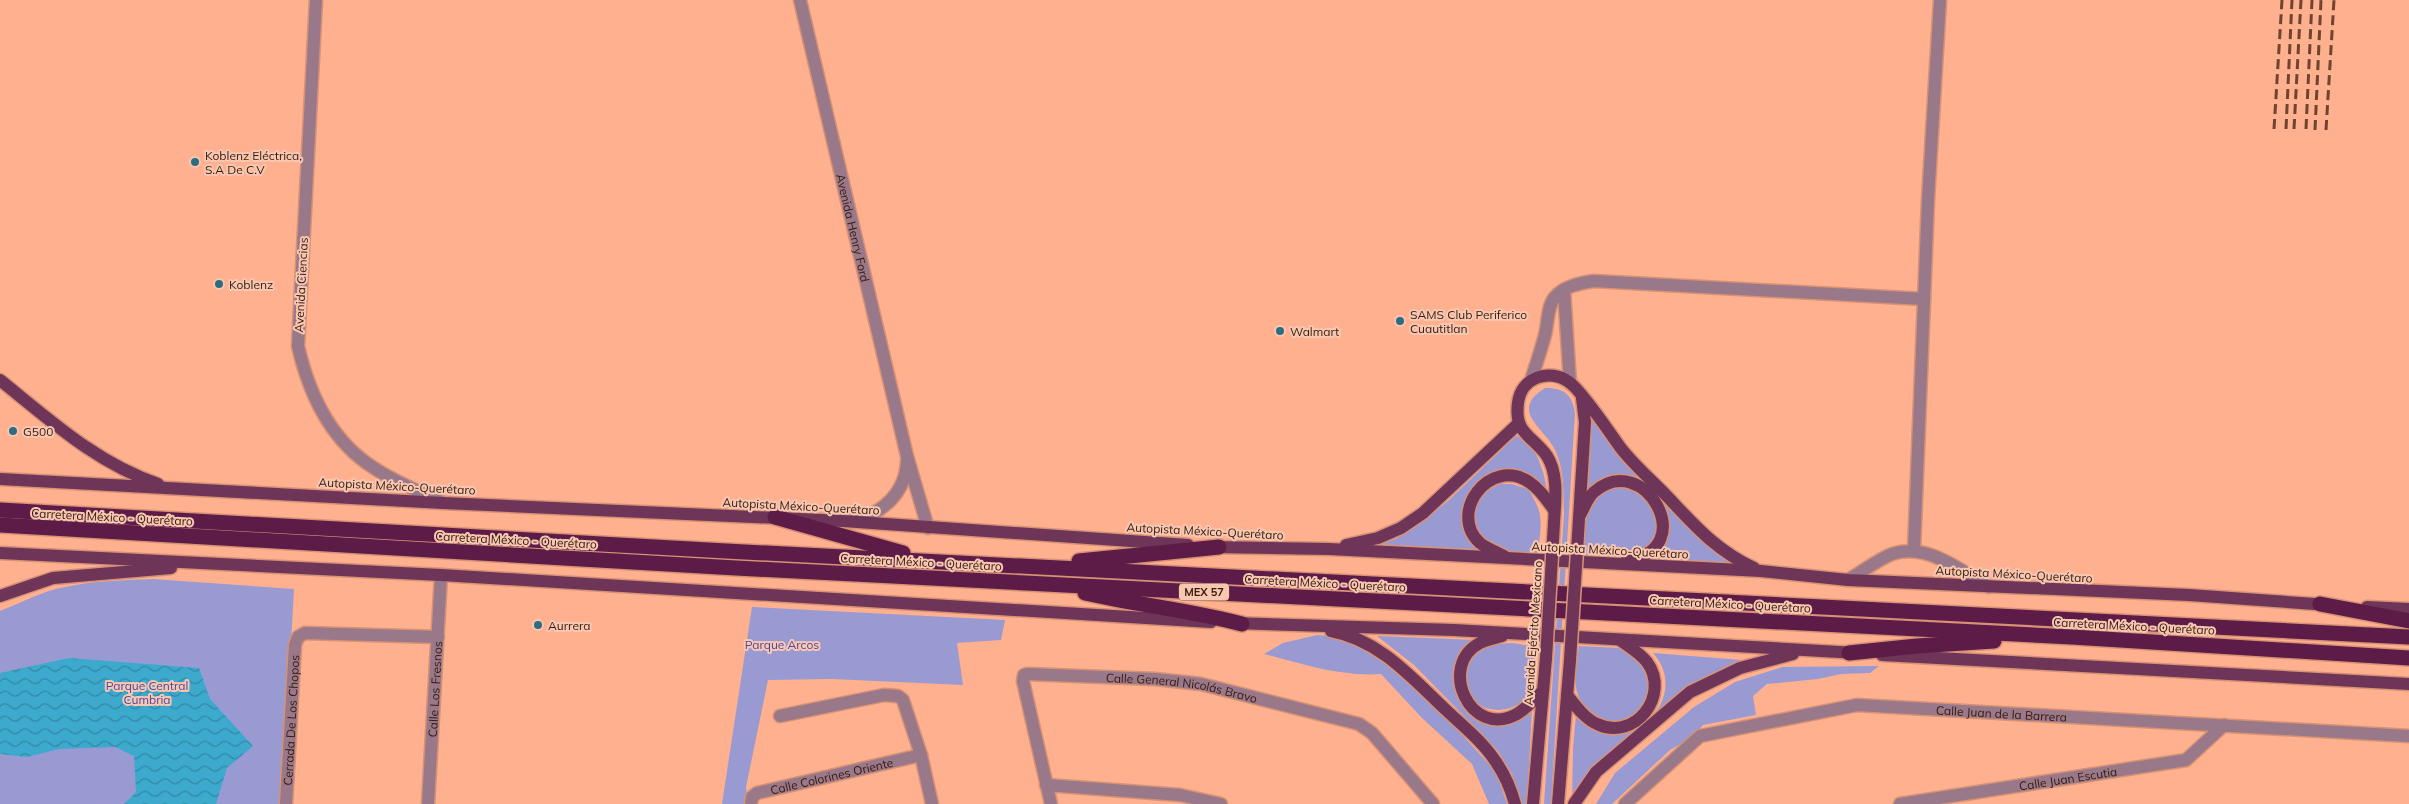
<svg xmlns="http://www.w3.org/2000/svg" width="2409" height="804" font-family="Mulish,sans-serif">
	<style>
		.green { fill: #9a9ad3 }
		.water { fill: url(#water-waves) }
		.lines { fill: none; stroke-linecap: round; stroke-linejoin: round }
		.minor-casing { stroke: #d79275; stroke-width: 15 }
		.major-casing { stroke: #d79275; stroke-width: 15 }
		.highway-casing { stroke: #d79275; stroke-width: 18 }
		.minor { stroke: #99788a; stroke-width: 12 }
		.major { stroke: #6e3559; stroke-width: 12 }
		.highway { stroke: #5d1b47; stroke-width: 15 }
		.rail { stroke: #6f4431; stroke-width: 3; stroke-dasharray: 10 5; stroke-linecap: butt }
		.major-bridge-casing { stroke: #d79275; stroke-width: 15; stroke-linecap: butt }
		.major-bridge { stroke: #6e3559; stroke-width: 12 }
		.poi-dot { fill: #2d6c81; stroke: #f7c7b2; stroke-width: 2 }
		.labels { text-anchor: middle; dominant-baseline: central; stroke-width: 4; stroke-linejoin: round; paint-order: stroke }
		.shield { fill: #f7c7b2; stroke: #714e3e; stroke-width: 1 }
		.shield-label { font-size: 11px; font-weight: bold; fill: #371a0c }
		.poi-label { font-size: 12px; fill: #371a0c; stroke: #f7c7b2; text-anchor: start }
		.street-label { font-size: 12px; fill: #371a0c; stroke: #f7c7b2 }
		.park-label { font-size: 12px; fill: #4f46a0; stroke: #f7c7b2 }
	</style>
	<defs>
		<pattern id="water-waves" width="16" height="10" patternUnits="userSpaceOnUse" patternTransform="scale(1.25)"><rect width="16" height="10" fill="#3ca9cd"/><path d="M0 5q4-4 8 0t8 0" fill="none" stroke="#3389a5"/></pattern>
	</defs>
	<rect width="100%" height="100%" fill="#ffb08f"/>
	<g class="green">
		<path d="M1545,388C1564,388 1572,394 1575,413L1551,804H1544L1564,515C1563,492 1565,471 1555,450C1545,428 1508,411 1545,388Z"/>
		<path d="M1589,413L1622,458L1712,548L1732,564L1655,558C1673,535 1674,514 1654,492C1647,486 1641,479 1632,477C1615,475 1601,481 1588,489Z"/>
		<path d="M1516,436C1536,441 1545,474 1547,491C1536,483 1524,472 1510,470C1482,467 1460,494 1463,521C1463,528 1468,536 1470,543L1484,550L1373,544L1396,539L1447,502Z"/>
		<path d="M1500,484H1512L1528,489C1545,515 1541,523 1538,553C1529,553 1519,554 1510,552C1472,543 1459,500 1500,484Z"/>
		<path d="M1616,486L1642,492L1659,521L1653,543L1634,557L1583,556L1586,516L1595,498Z"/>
		<path d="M153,579L294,589L282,804H0V611C21,603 42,591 65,587C93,581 124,580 153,579Z"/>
		<path d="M752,607L1005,620L1001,640L957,643L963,685L832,679L768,680L746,787L748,804H722Z"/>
		<path d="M1317,635L1336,636L1360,645L1387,661L1454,726L1496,772L1507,804H1489L1472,764L1422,718L1381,674C1341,677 1302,664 1264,654L1283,643Z"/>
		<path d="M1377,636L1477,640C1472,645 1464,650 1460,656C1453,664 1453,672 1454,681C1458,721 1505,744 1532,709L1527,804H1522L1512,774L1498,751L1414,665Z"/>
		<path d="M1512,643L1531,646C1558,727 1449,728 1468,666C1474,647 1495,644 1512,643Z"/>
		<path d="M1579,646L1620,648L1639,654C1644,665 1652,682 1650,695C1649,698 1645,702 1644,705C1625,735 1587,725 1577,692C1573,677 1577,661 1579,646Z"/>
		<path d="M1653,653L1742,660L1687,688L1572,804L1573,748L1576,715C1618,770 1696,700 1653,653Z"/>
		<path d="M1879,666L1870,673L1841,674L1818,679L1767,684L1753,696L1756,715L1703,725L1693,737L1670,750L1612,804H1596L1615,773L1694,707L1735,682L1782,667Z"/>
	</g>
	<path class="water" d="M69,658L199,668L210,699L253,746L227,768L216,804H124L136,792L134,756L115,747L59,749L27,757L0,754V673Z"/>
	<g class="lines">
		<defs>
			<g id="minor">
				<path d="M316,0L298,346C309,394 331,441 374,468C395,482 420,492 443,503"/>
				<path id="s1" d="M800,0L907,456L928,528"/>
				<path d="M1564,290L1570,383"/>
				<path d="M1531,380C1536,365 1541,350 1545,335C1548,324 1547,306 1555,297C1564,286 1581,283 1594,281L1924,299"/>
				<path d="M853,520C882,515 906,492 907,461"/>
				<path d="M1914,550L1928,200L1940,0"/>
				<path d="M1848,580C1862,572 1877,560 1892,554C1927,542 1961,571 1989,587"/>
				<path d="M780,716L884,695L898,696L903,700L921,755L932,804"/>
				<path d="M1046,785L1180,795L1221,804"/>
				<path id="s2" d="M286,804L295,645L298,637L305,633L438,637"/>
				<path id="s3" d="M428,804L441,575"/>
				<path id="s4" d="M751,804L752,797L757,793L921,755"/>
				<path id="s5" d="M1051,804L1023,681L1024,675L1027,674L1155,679L1201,684L1359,724L1372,733L1433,804"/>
				<path id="s6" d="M1625,804L1700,736L1857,705L2409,736"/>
				<path id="s7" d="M1900,804L2186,760L2224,725"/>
			</g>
			<g id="major">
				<path d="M0,380C50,420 96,463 158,484"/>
				<path d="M0,479L443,503L843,521L1188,545"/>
				<path d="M1580,515C1584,508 1588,497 1594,492C1645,448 1701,551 1627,560"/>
				<path d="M1554,523C1555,502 1559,475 1547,456C1532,435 1514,434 1518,403C1521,377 1550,368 1569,382C1583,392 1609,432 1620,447C1632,463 1648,477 1662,491C1692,522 1713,549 1754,568"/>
				<path d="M1578,535L1585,422L1582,398"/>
				<path d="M1346,545L1378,538L1401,528L1423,513L1518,424"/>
				<path d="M1211,547L1329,549L1761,571L1848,580L2189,595L2329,605"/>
				<path d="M0,553L441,575L1211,622"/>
				<path d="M1504,556C1497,552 1486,548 1480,543C1447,513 1490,456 1529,482C1540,489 1547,500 1554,510"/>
				<path d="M0,596L53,578L171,568"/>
				<path d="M2367,607L2409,609"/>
				<path d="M1233,623L1454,630L1857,653"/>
				<path d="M1331,631C1380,640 1412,678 1446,710C1464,727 1483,742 1496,762C1505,775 1511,789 1515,804"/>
				<path d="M1502,636C1495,638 1486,640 1480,643C1437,665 1470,740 1517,714C1526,709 1535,698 1543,691"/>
				<path d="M1882,655L2409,684"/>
				<path d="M1567,695C1575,705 1585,719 1597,724C1635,742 1671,695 1647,662C1640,653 1628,646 1620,640"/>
				<path d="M1533,804L1546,658"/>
				<path d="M1558,804L1570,660"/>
				<path d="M1574,804L1596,772L1690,692L1740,668L1793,654"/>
			</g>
			<g id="highway">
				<path d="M0,510L726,551L2409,637"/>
				<path d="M775,517L903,553"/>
				<path d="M0,525L736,568L2072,637L2409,658"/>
				<path d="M1079,561L1219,547"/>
				<path d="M1085,593C1137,605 1190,610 1242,624"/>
				<path d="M2320,604L2409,621"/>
				<path d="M1849,653L1917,646L1994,641"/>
			</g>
		</defs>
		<use href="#minor" class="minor-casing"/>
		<use href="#major" class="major-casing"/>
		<use href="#highway" class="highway-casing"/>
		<use href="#minor" class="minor"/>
		<use href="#major" class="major"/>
		<use href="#highway" class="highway"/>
		<g class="rail">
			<path d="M2274,129L2282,0"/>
			<path d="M2286,129L2292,0"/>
			<path d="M2294,129L2301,0"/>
			<path d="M2306,129L2312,0"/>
			<path d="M2315,130L2321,0"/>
			<path d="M2326,130L2334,0"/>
		</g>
		<defs>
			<g id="major-bridge">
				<path d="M1546,658L1554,523"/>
				<path d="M1570,660L1578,535"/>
			</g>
		</defs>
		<use href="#major-bridge" class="major-bridge-casing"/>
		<use href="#major-bridge" class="major-bridge"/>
	</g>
	<g class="poi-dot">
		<circle cx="195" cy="162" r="5"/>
		<circle cx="219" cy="284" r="5"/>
		<circle cx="1400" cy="321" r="5"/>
		<circle cx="1280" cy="331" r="5"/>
		<circle cx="13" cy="431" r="5"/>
		<circle cx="538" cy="625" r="5"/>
	</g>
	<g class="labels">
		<rect class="shield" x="1179" y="583.5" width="50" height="17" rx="4"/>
		<g class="shield-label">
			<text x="1204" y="592">MEX 57</text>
		</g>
		<g class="poi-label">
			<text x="205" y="155">Koblenz Eléctrica,<tspan x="205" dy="14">S.A De C.V</tspan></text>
			<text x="229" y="284">Koblenz</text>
			<text x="1410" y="314">SAMS Club Periferico<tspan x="1410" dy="14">Cuautitlan</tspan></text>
			<text x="1290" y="331">Walmart</text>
			<text x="23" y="431">G500</text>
			<text x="548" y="625">Aurrera</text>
		</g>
		<g class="street-label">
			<text stroke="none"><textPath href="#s1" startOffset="234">Avenida Henry Ford</textPath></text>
			<text transform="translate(301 285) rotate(-87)">Avenida Ciencias</text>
			<text transform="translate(397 486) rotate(3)">Autopista México-Querétaro</text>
			<text transform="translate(801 506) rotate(3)">Autopista México-Querétaro</text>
			<text transform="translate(112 517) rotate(3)">Carretera México - Querétaro</text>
			<text transform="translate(1205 531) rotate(3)">Autopista México-Querétaro</text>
			<text transform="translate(516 540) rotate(3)">Carretera México - Querétaro</text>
			<text transform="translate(1610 550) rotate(3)">Autopista México-Querétaro</text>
			<text transform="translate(921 562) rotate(3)">Carretera México - Querétaro</text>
			<text transform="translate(2014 574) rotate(3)">Autopista México-Querétaro</text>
			<text transform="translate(1325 583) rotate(3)">Carretera México - Querétaro</text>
			<text transform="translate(1730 604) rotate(3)">Carretera México - Querétaro</text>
			<text transform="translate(2134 626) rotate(3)">Carretera México - Querétaro</text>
			<text transform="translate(1533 633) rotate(-86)">Avenida Ejército Mexicano</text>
			<text stroke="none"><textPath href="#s5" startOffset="291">Calle General Nicolás Bravo</textPath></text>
			<text stroke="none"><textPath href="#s3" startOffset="115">Calle Los Fresnos</textPath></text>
			<text stroke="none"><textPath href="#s6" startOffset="406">Calle Juan de la Barrera</textPath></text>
			<text stroke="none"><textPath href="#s2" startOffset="84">Cerrada De Los Chopos</textPath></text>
			<text stroke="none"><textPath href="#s4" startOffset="90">Calle Colorines Oriente</textPath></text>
			<text stroke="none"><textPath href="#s7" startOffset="170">Calle Juan Escutia</textPath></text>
		</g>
		<g class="park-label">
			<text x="782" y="644">Parque Arcos</text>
			<text x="147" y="685">Parque Central<tspan x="147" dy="14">Cumbria</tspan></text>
		</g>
	</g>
</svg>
